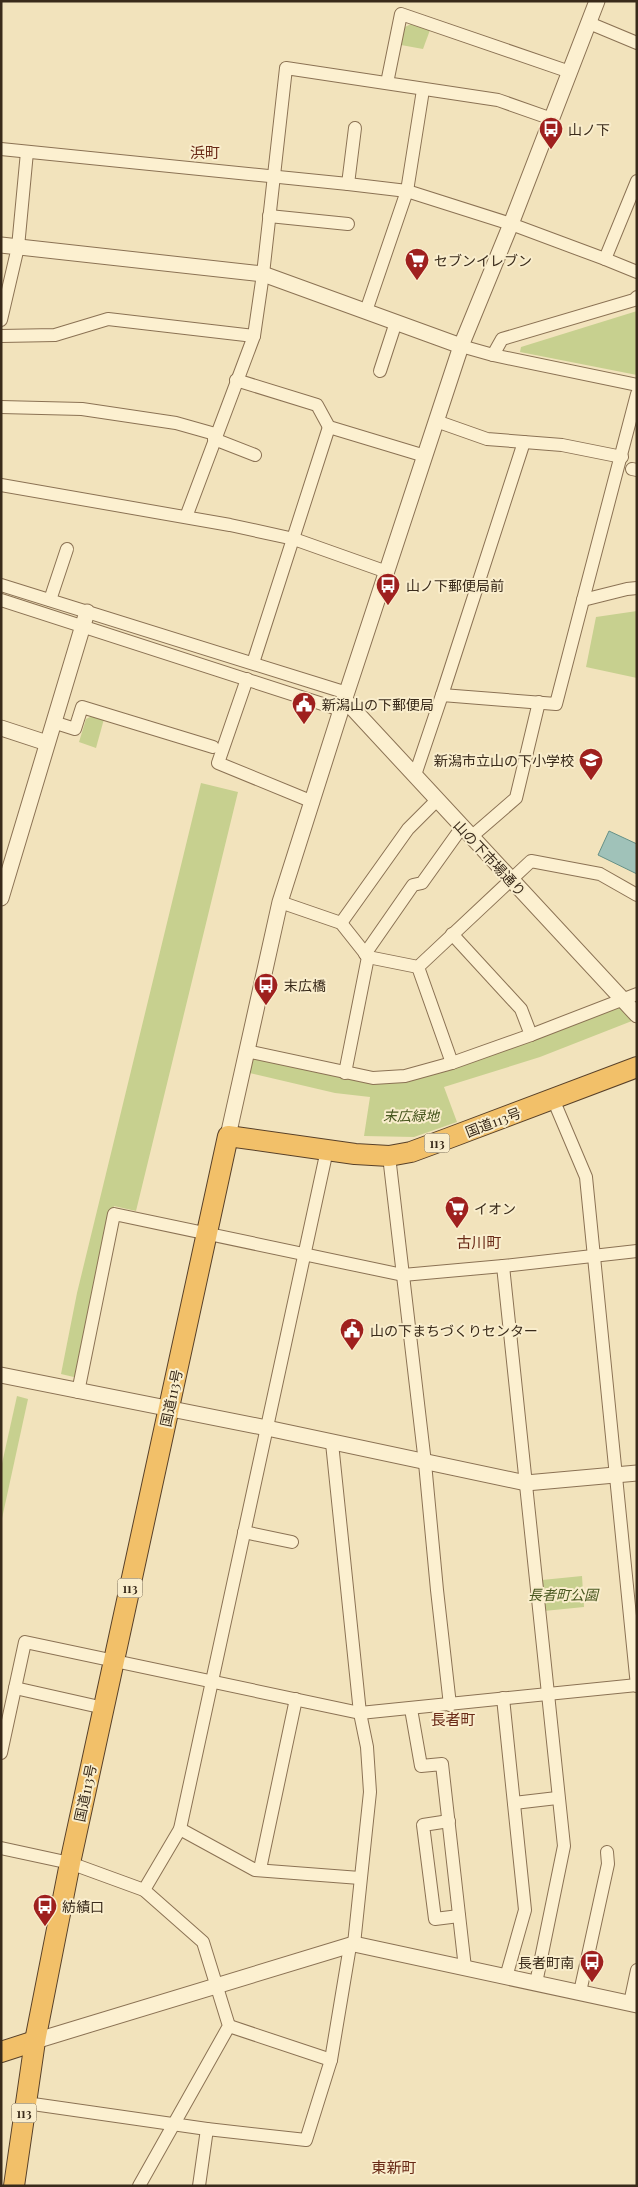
<svg xmlns="http://www.w3.org/2000/svg" width="638" height="2187" font-family="'Playfair Display','Noto Sans JP',serif">
	<style>
		.green { fill: #c7d08f }
		.water { fill: #a0c2b9; stroke: #679187 }
		.lines { fill: none; stroke-linecap: round; stroke-linejoin: round }
		.minor-casing { stroke: #8b7254; stroke-width: 14 }
		.tertiary-casing { stroke: #8b7254; stroke-width: 17 }
		.trunk-casing { stroke: #584029; stroke-width: 22 }
		.minor { stroke: #fcf0d0; stroke-width: 12 }
		.tertiary { stroke: #fcf0d0; stroke-width: 15 }
		.trunk { stroke: #f2c069; stroke-width: 20 }
		.labels { text-anchor: middle; dominant-baseline: central; stroke-width: 4; stroke-linejoin: round; paint-order: stroke }
		.shield { fill: #f9edcc; stroke: #73644f; stroke-width: 1 }
		.shield-label { font-size: 12px; font-weight: bold; fill: #392a1a }
		.poi-label { font-size: 14px; fill: #392a1a; stroke: #f9edcc; text-anchor: start }
		.street-label { font-size: 14px; fill: #392a1a; stroke: #f9edcc }
		.park-label { font-size: 14px; font-style: italic; fill: #48571f; stroke: #f9edcc }
		.neighbourhood-label { font-size: 15px; fill: #692916; stroke: #f9edcc }
	</style>
	<rect width="100%" height="100%" fill="#f2e3bc"/>
	<g class="green">
		<path d="M411,24L430,30L423,49L401,45L405,27Z"/>
		<path d="M637,311V375L520,352L521,347Z"/>
		<path d="M637,611V678L586,667L596,617Z"/>
		<path d="M92,716L104,719L96,748L79,742L86,719Z"/>
		<path d="M201,783L238,792L136,1211L114,1206L78,1378L61,1374L77,1293Z"/>
		<path d="M637,994V1019L540,1057L444,1087L457,1122L414,1137L364,1136L370,1097L335,1093L241,1071L246,1051L345,1073L405,1076Z"/>
		<path d="M17,1396L28,1399L1,1523V1468Z"/>
		<path d="M582,1576L584,1607L544,1611L542,1580Z"/>
	</g>
	<path class="water" d="M609,831L637,844V874L598,855Z"/>
	<g class="lines">
		<defs>
			<g id="minor">
				<path d="M589,23L637,43"/>
				<path d="M387,83L401,14L570,72"/>
				<path d="M1,149L348,184L407,191L511,224L605,259L637,181"/>
				<path d="M348,184L355,128"/>
				<path d="M269,216L348,224"/>
				<path d="M605,259L637,272"/>
				<path d="M366,311L407,191L423,90"/>
				<path d="M1,320L18,247L27,152"/>
				<path d="M1,336L55,335L108,319L254,336"/>
				<path d="M461,346L493,355L637,385"/>
				<path d="M493,355L502,339L634,300L637,297"/>
				<path d="M380,371L396,322"/>
				<path d="M236,380L317,405L329,427L425,456"/>
				<path d="M1,407L82,409L176,423L215,434"/>
				<path d="M436,421L487,439L562,445L622,457"/>
				<path d="M214,439L255,455"/>
				<path d="M632,469L637,470"/>
				<path d="M1,485L230,525L294,539L387,572"/>
				<path d="M186,517L254,336L263,274L286,68L498,100L552,119"/>
				<path d="M1,585L347,693"/>
				<path d="M1,600L341,710"/>
				<path d="M50,600L67,549"/>
				<path d="M583,600L637,394"/>
				<path d="M253,663L329,427"/>
				<path d="M247,679L218,763L313,802"/>
				<path d="M442,695L524,442"/>
				<path d="M53,722L75,729L82,707L213,747"/>
				<path d="M415,775L442,695L556,704L583,600L627,589L637,588"/>
				<path d="M471,837L516,798L539,702"/>
				<path d="M280,902L341,923L368,957L418,967L531,861L600,874L637,895"/>
				<path d="M341,923L408,829L437,800"/>
				<path d="M452,934L521,1009L531,1035"/>
				<path d="M365,954L413,885L422,883L462,827"/>
				<path d="M418,967L452,1063"/>
				<path d="M246,1051L373,1078L405,1076L452,1063L531,1035L637,994"/>
				<path d="M345,1073L368,957"/>
				<path d="M553,1099L586,1177L637,1686"/>
				<path d="M389,1156L425,1463L437,1590L450,1705"/>
				<path d="M503,1266L564,1846L536,1983"/>
				<path d="M78,1392L114,1214L403,1275L503,1266L637,1251"/>
				<path d="M332,1443L360,1713L367,1747L370,1792L354,1944"/>
				<path d="M244,1532L292,1542"/>
				<path d="M15,1688L104,1708"/>
				<path d="M503,1698L525,1910L506,1977"/>
				<path d="M411,1709L421,1766L442,1764L465,1968"/>
				<path d="M1,1753L25,1642L360,1713L637,1685"/>
				<path d="M514,1803L557,1798"/>
				<path d="M449,1821L423,1825L435,1919L459,1916"/>
				<path d="M180,1829L255,1870L360,1878"/>
				<path d="M1,1848L70,1863L144,1890L203,1942L229,2026L139,2186"/>
				<path d="M260,1869L296,1699"/>
				<path d="M144,1890L180,1829L327,1150"/>
				<path d="M580,1992L608,1864L607,1852"/>
				<path d="M630,2003L637,1970"/>
				<path d="M229,2026L331,2060"/>
				<path d="M26,2103L207,2129"/>
				<path d="M199,2186L207,2129L306,2140L331,2060L350,1946"/>
			</g>
			<g id="tertiary">
				<path d="M1,245L263,274L461,346"/>
				<path d="M344,699L637,1015"/>
				<path d="M1,728L47,743"/>
				<path d="M1,898L87,612"/>
				<path d="M228,1136L280,902L341,710L461,346L511,224L597,1"/>
				<path d="M1,1375L267,1428L526,1483L637,1473"/>
				<path d="M35,2041L354,1944L637,2005"/>
			</g>
			<g id="trunk">
				<path d="M1,2052L35,2041"/>
				<path d="M14,2186L35,2041L70,1863L228,1136L355,1154L389,1156L411,1152L449,1138L637,1067"/>
			</g>
		</defs>
		<use href="#minor" class="minor-casing"/>
		<use href="#tertiary" class="tertiary-casing"/>
		<use href="#trunk" class="trunk-casing"/>
		<use href="#minor" class="minor"/>
		<use href="#tertiary" class="tertiary"/>
		<use href="#trunk" class="trunk"/>
	</g>
	<defs>
		<symbol id="bus-pin" viewBox="-11 -11 22 30"><path d="M0 17L-7.5 6A9.5 9.5 0 1 1 7.5 6Z" fill="#9f201e" stroke="#f9edcc"/><path d="M-5-6H5V4H4V6H2V4H-2V6H-4V4H-5ZM-3.5-4V0h7V-4ZM-3.5 1.2v1.5H-2V1.2ZM2 1.2v1.5H3.5V1.2Z" fill="#fff"/></symbol>
		<symbol id="supermarket-pin" viewBox="-11 -11 22 30"><path d="M0 17L-7.5 6A9.5 9.5 0 1 1 7.5 6Z" fill="#9f201e" stroke="#f9edcc"/><path d="M-6-5.5h2.5l.6 2H6L4.5 2H-2.5L-4.4-4H-6ZM-1.5 3.2a1.3 1.3 0 1 0 .1 0ZM3 3.2a1.3 1.3 0 1 0 .1 0Z" fill="#fff"/></symbol>
		<symbol id="civic-pin" viewBox="-11 -11 22 30"><path d="M0 17L-7.5 6A9.5 9.5 0 1 1 7.5 6Z" fill="#9f201e" stroke="#f9edcc"/><path d="M-.6-6.5H3V-4.5H.6V-3L4-1V1h2V6H-6V1h2V-1L-.6-3ZM-1.2 2.5V6h2.4V2.5Z" fill="#fff"/></symbol>
		<symbol id="school-pin" viewBox="-11 -11 22 30"><path d="M0 17L-7.5 6A9.5 9.5 0 1 1 7.5 6Z" fill="#9f201e" stroke="#f9edcc"/><path d="M0-5L7-2L0 1L-7-2ZM-4 1L0 2.5L4 1V4Q0 6-4 4Z" fill="#fff"/></symbol>
	</defs>
	<g fill-rule="evenodd">
		<use href="#bus-pin" x="537" y="115" width="28" height="38"/>
		<use href="#supermarket-pin" x="403" y="246" width="28" height="38"/>
		<use href="#bus-pin" x="374" y="571" width="28" height="38"/>
		<use href="#civic-pin" x="290" y="690" width="28" height="38"/>
		<use href="#school-pin" x="577" y="746" width="28" height="38"/>
		<use href="#bus-pin" x="252" y="971" width="28" height="38"/>
		<use href="#supermarket-pin" x="443" y="1194" width="28" height="38"/>
		<use href="#civic-pin" x="338" y="1316" width="28" height="38"/>
		<use href="#bus-pin" x="31" y="1892" width="28" height="38"/>
		<use href="#bus-pin" x="578" y="1948" width="28" height="38"/>
	</g>
	<g class="labels">
		<g class="shield">
			<rect x="424.5" y="1133.5" width="25" height="19" rx="4"/>
			<rect x="117.5" y="1578.5" width="25" height="19" rx="4"/>
			<rect x="11.5" y="2103.5" width="25" height="19" rx="4"/>
		</g>
		<g class="shield-label">
			<text x="437" y="1143">113</text>
			<text x="130" y="1588">113</text>
			<text x="24" y="2113">113</text>
		</g>
		<g class="poi-label">
			<text x="568" y="129">山ノ下</text>
			<text x="434" y="260">セブンイレブン</text>
			<text x="406" y="585">山ノ下郵便局前</text>
			<text x="322" y="704">新潟山の下郵便局</text>
			<text x="574" y="760" text-anchor="end">新潟市立山の下小学校</text>
			<text x="284" y="985">末広橋</text>
			<text x="474" y="1208">イオン</text>
			<text x="370" y="1330">山の下まちづくりセンター</text>
			<text x="62" y="1906">紡績口</text>
			<text x="574" y="1962" text-anchor="end">長者町南</text>
		</g>
		<g class="street-label">
			<text transform="translate(490 858) rotate(47)">山の下市場通り</text>
			<text transform="translate(493 1122) rotate(-21)">国道113号</text>
			<text transform="translate(171 1398) rotate(-78)">国道113号</text>
			<text transform="translate(85 1793) rotate(-78)">国道113号</text>
		</g>
		<g class="park-label">
			<text x="411" y="1115">末広緑地</text>
			<text x="563" y="1594">長者町公園</text>
		</g>
		<g class="neighbourhood-label">
			<text x="205" y="152">浜町</text>
			<text x="479" y="1242">古川町</text>
			<text x="453" y="1719">長者町</text>
			<text x="394" y="2167">東新町</text>
		</g>
	</g>
	<rect width="638" height="2187" fill="none" stroke="#392a1a" stroke-width="5"/>
</svg>
